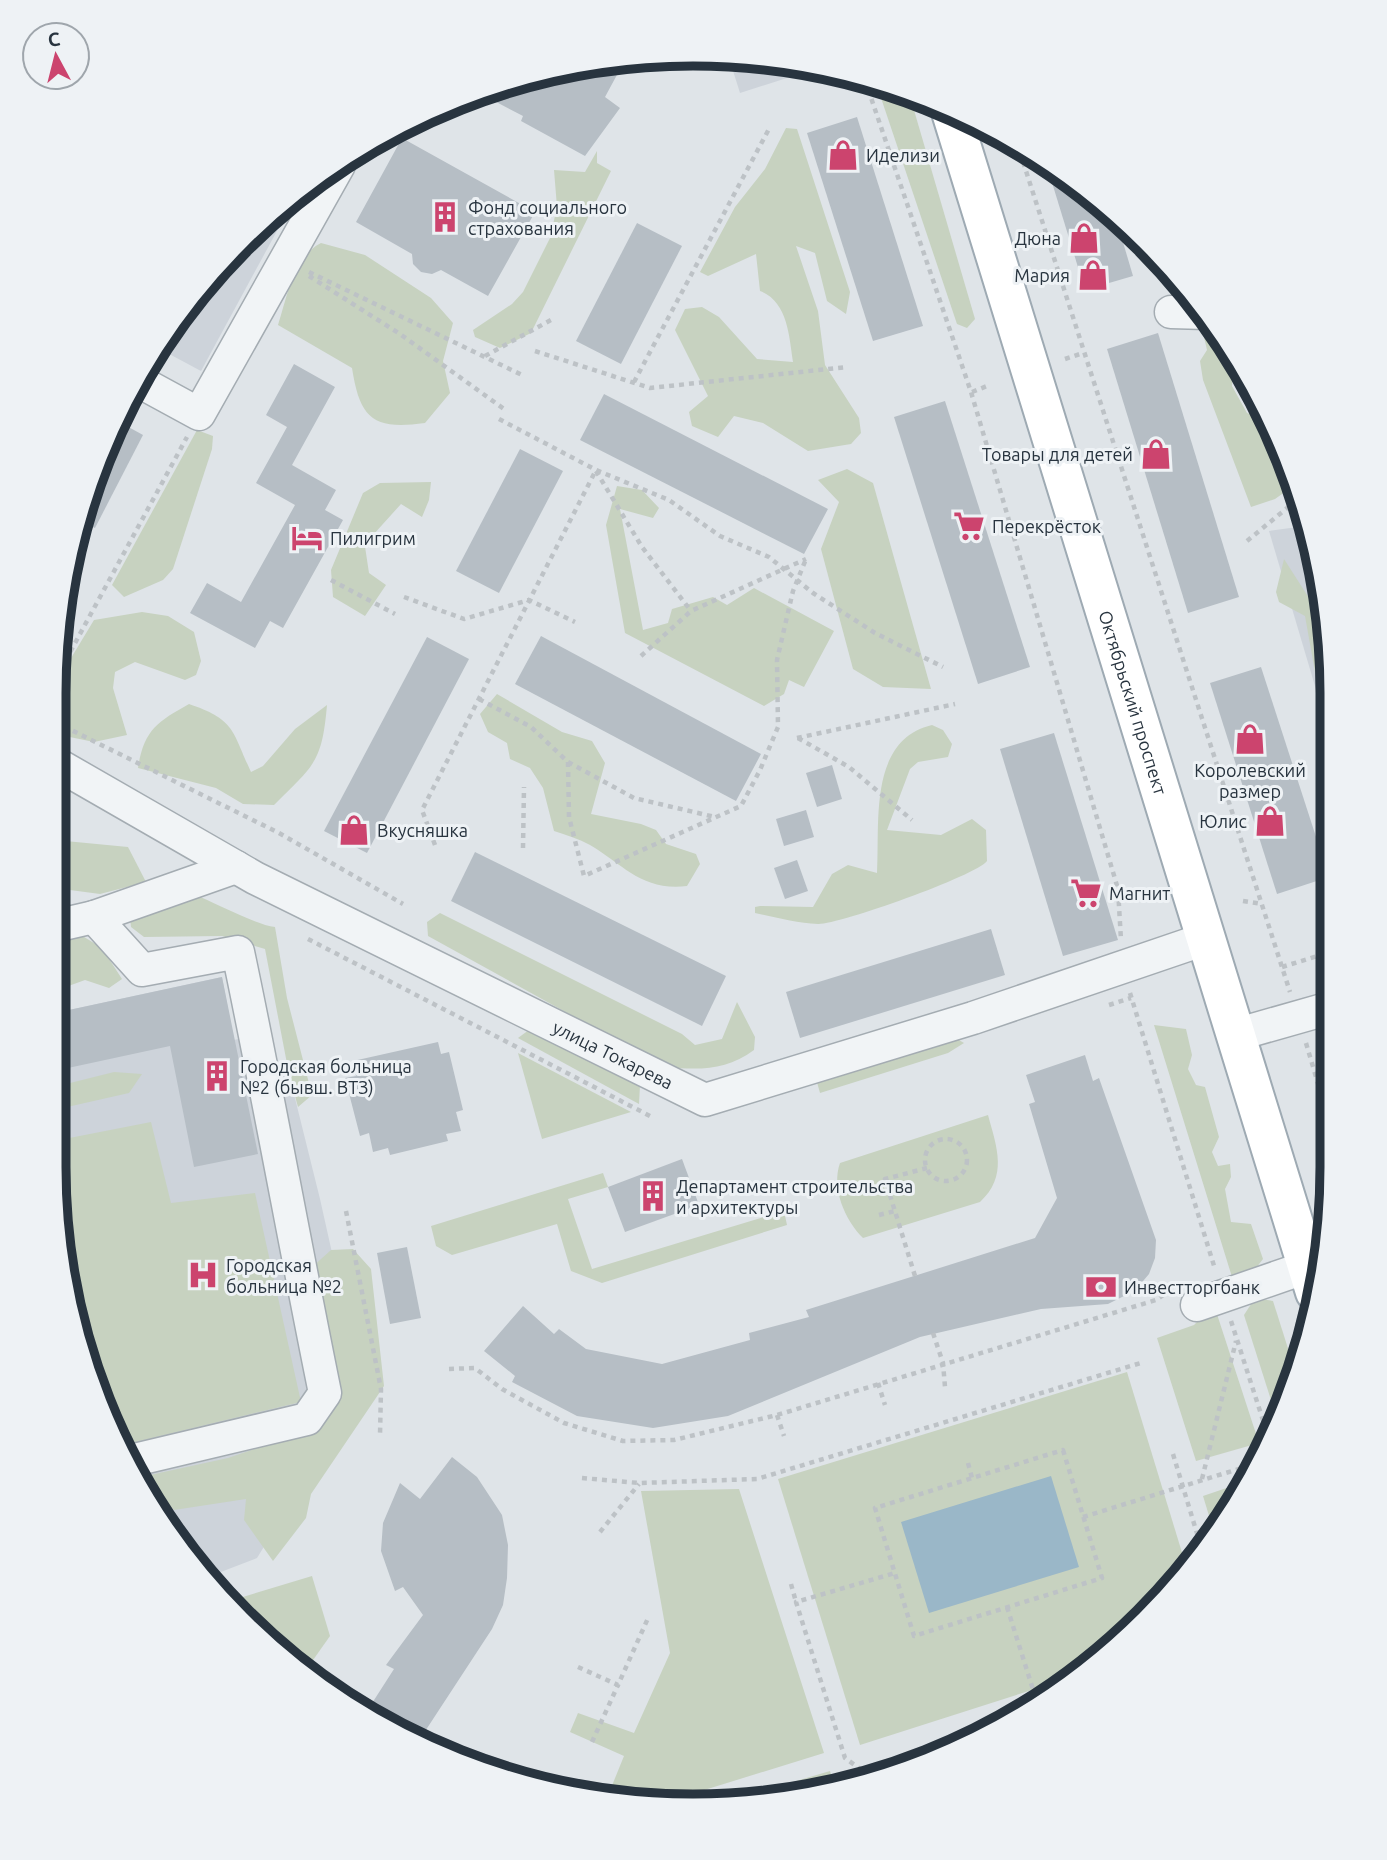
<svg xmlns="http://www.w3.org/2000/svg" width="1387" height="1860" font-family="Ubuntu,sans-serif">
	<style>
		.built { fill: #cdd3da }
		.green { fill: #c7d2c0 }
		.water { fill: #9ab7c8 }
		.building { fill: #b6bec5 }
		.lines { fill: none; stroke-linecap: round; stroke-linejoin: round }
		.minor-casing { stroke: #a4acb2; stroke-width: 35 }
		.major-casing { stroke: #9eaab3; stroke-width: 42 }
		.path { stroke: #bdc2c6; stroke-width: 4.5; stroke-dasharray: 5 5; stroke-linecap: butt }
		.minor { stroke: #f1f4f6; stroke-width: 32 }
		.major { stroke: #fff; stroke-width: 38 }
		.labels { text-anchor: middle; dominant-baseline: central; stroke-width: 6; stroke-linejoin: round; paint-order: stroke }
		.poi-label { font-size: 18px; fill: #28343f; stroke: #eef2f5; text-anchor: start }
		.street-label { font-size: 18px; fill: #28343f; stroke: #eef2f5 }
		.rim { fill: none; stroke: #28343f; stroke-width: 9 }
	</style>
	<rect width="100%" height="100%" fill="#dfe4e8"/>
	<g class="built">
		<path d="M729,58L777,60L815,69L740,93Z"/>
		<path d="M297,194L201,371L158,348L162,338Z"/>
		<path d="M1305,526L1327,610L1328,730L1269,531Z"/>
		<path d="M222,977L234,1040L250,1036L259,1081L289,1074L320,1199L362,1387L257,1558L213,1575L140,1486L76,1332L54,1167L55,1013Z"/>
	</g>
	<g class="green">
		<path d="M876,83L909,93L975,319L967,328L957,324Z"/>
		<path d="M786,128L797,129L850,292L846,314L827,301L815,253L796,246L818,311L825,365L859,418L861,433L851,444L808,451L763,423L734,416L718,437L692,426L689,412L708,396L675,330L685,309L702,307L719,317L757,359L793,362C789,336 788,302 760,291L756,254L708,276L700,272L735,207L765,169Z"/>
		<path d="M597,151V163L611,171L531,333L500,348L475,337L473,330L512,304L523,292L550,238L557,207L554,170L585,172Z"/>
		<path d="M321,243L365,255L431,298L453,323L443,361L450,393L425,423C373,430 360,419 352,368L278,325C287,298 293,257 321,243Z"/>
		<path d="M1203,309L1238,370L1233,372L1232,386L1247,413L1267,420L1292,487L1275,499L1251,507L1203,380L1200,361L1207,350L1199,316Z"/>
		<path d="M197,430L213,436L212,449L173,569L163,580L124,597L112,585Z"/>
		<path d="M847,469L873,483L931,689L883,687L853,669L821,549L839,502L818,480Z"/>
		<path d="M431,482L429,500L422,517L401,504L373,535L364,540L369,573L386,585L365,616L333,597L331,570L363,493L380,483Z"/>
		<path d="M617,486L642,490L659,508L653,518L620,509L643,630L668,623L672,609L713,597L727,605L754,588L834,631L804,687L789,680L784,694L764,706L625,633L606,525Z"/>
		<path d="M1311,550L1327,610L1328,745L1305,616L1279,602L1276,592L1284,559L1309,598L1323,596L1306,559Z"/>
		<path d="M142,612L168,616L194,632L201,661L196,675L185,680L135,662L115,672L113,688L127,735L94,742L55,734L56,690L65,668L94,620Z"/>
		<path d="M497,694L562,732L592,741L605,763L591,814L641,824L656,830L666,844L696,854L700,864L687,886C642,891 625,866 590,845C579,839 566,835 554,831L543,788L530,768L510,759L507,743L488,732L480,714Z"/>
		<path d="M189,704C236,720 232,731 251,772L263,766L295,729L327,705C322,763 314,765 274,805L243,804L216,788L138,768C144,730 157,722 189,704Z"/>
		<path d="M932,725L943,730L952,744L948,757L918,762L910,769L887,830L941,835L972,819L986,830L987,861C976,876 837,925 818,924C797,923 775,917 755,913V907L760,906L813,907L832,874L848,865L877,873C880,823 868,740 932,725Z"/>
		<path d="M55,840L128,847L146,882L100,894L55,888Z"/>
		<path d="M193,894C216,903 254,924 275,927L287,998L312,1095L298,1107L289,1074L265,949L222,936L144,937L131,927L130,917Z"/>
		<path d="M440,913L682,1034L695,1045L722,1039L737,1002L755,1037L754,1050C726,1071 699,1070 665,1067L428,936L427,922Z"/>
		<path d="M76,932L102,948L122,979L109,988L85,980L63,988L55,987V937Z"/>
		<path d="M1154,1025L1186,1029L1192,1055L1188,1069L1196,1085L1205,1087L1219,1137L1212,1152L1218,1166L1230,1164L1231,1177L1225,1189L1231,1222L1251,1224L1263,1259L1256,1268L1232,1277Z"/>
		<path d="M533,1027L640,1085L639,1104L518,1038Z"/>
		<path d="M952,1036L964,1043L948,1053L820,1093L815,1075Z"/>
		<path d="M518,1053L631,1112L542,1139Z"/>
		<path d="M114,1072L142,1074L129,1093L54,1110V1087Z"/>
		<path d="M988,1115C997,1148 1008,1176 980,1202L863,1238C845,1220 831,1188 840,1163Z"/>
		<path d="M151,1122L171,1203L255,1193L301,1402L123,1445L76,1332L54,1167V1141Z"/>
		<path d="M603,1173L608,1187L568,1199L592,1269L784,1211L787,1225L602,1283L571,1271L557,1224L452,1255L436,1246L431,1226Z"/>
		<path d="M353,1249L371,1269L384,1386L311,1494L306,1518L273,1561L244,1520L246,1499L174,1510L154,1490L150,1475L228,1458L302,1433L329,1400L311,1268L331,1250Z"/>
		<path d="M1255,1298L1273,1301L1297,1377L1277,1419L1244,1315Z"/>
		<path d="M1214,1305L1259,1443L1196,1461L1157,1338L1194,1325Z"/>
		<path d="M1127,1372L1187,1569L1174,1588L1082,1674L860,1745L778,1479Z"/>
		<path d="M1250,1480L1247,1486L1214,1532L1203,1496Z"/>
		<path d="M739,1489L824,1753L672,1800L601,1795L611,1788L624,1756L570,1732L578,1713L634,1733L670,1653L641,1491Z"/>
		<path d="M312,1576L330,1636L306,1670L272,1647L233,1600Z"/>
		<path d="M830,1771L834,1785L736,1804L722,1803Z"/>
	</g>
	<path class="water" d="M1051,1476L1079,1567L929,1613L901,1522Z"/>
	<g class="building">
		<path d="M625,60L605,97L620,108L585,156L521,121L523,116L481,94L528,76Z"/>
		<path d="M857,117L923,326L873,341L807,133Z"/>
		<path d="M402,138L535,212L488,296L441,270L432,274L421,272L413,264L412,254L356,222Z"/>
		<path d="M1046,163L1114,212L1133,276L1085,290Z"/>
		<path d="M637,223L682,246L621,364L576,341Z"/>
		<path d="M1158,333L1239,597L1188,613L1107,349Z"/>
		<path d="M294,364L335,387L292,465L336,490L325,510L343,520L283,628L270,621L255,648L190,613L207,583L241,602L295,505L256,483L287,427L266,415Z"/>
		<path d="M604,394L828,509L804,554L580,440Z"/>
		<path d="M945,401L1030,667L978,684L894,417Z"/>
		<path d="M123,424L143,435L95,528L79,521Z"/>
		<path d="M520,449L563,471L499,593L456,571Z"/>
		<path d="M541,636L761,754L736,801L515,684Z"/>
		<path d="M427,637L469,659L367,853L324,831Z"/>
		<path d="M1261,667L1329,877L1277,894L1210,683Z"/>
		<path d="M1054,733L1118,940L1063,956L1000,749Z"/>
		<path d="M832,765L842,799L817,807L806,773Z"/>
		<path d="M806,810L814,837L784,846L776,819Z"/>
		<path d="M475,852L726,976L702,1026L451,901Z"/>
		<path d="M797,860L808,891L785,899L774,868Z"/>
		<path d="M991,929L1005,975L800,1038L786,992Z"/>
		<path d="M222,977L258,1154L194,1167L170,1046L54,1071L55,1013Z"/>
		<path d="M438,1042L441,1054L449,1052L463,1110L456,1112L461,1131L446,1134L448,1141L390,1155L388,1148L373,1152L369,1133L360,1136L345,1078L356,1076L353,1061Z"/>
		<path d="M1085,1055L1093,1081L1099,1078L1156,1240L1155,1258L1149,1274L1138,1287L1124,1296L1108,1304L1041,1309L920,1337L728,1416L653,1428L577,1416L512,1382L515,1376L484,1351L523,1306L554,1334L559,1329L586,1349L662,1364L750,1340L749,1333L809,1317L806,1310L1035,1238L1057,1198L1029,1104L1035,1102L1026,1075Z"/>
		<path d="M682,1159L699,1205L625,1232L608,1187Z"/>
		<path d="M407,1247L421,1318L390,1324L377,1253Z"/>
		<path d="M452,1457L477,1477L502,1515L508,1545L507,1578L503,1605L492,1629L418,1742L367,1711L394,1669L386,1665L423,1615L403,1587L395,1591L381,1551L383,1523L400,1483L420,1499Z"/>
	</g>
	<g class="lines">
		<defs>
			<g id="minor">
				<path d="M1171,312L1206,313"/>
				<path d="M142,383L199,414L339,165"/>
				<path id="s1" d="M55,763L255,878L705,1100L973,1018L1205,939"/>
				<path d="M94,917L142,970L238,952C269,1099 295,1246 325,1393L307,1419L130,1461"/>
				<path d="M55,926L94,917L236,867"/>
				<path d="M1235,1035L1330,1008"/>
				<path d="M1197,1305L1307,1267"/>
			</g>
			<g id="major">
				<path id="s2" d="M951,112L1315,1292"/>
			</g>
		</defs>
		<use href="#minor" class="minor-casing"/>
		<use href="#major" class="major-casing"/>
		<g class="path">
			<path d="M865,80L971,392L1118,889L1121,940"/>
			<path d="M1017,143L1290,992"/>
			<path d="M309,272L522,375"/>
			<path d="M309,276L400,334L504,409"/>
			<path d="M535,351L650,388L847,367"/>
			<path d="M485,356L551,320"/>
			<path d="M1065,359L1083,353"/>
			<path d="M634,382L770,127"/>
			<path d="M972,392L987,386"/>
			<path d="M499,419L596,470L669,500L720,536L769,557L813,593L875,633L943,667"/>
			<path d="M596,471L642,547L691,611"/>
			<path d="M1247,541L1298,499"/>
			<path d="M331,580L395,614"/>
			<path d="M404,597L464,619L529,600L575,622"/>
			<path d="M641,656L691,611L806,559"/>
			<path d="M56,678L187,437"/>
			<path d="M479,699L531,727L568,762L634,798L715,817"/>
			<path d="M55,722L279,833L403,904"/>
			<path d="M797,738L955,704"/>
			<path d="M798,738L849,767L912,820"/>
			<path d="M568,762L569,817L584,876L741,806L760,770L778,727L777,660L793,591L806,559"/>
			<path d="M435,845L422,810L596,470"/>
			<path d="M523,848L524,787"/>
			<path d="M1118,889L1148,892"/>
			<path d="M1243,901L1262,904"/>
			<path d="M308,939L652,1117"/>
			<path d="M1282,967L1330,952"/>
			<path d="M1130,993L1215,1269"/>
			<path d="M1109,1005L1131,998"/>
			<path d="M1306,1043L1331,1128"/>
			<circle cx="946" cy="1160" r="21"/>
			<path d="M346,1211L381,1389L380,1435"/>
			<path d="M879,1215L895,1211"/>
			<path d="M915,1276L885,1179L927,1168"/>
			<path d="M1231,1321L1269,1439"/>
			<path d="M933,1333L943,1363L945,1387"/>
			<path d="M449,1369L475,1368L502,1389L564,1423L623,1441L674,1440L777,1415L1156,1300L1172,1289"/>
			<path d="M878,1383L885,1405"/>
			<path d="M777,1415L784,1436"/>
			<path d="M1063,1450L1102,1578L914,1636L875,1508Z"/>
			<path d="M1173,1454L1202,1550"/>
			<path d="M968,1463L972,1478"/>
			<path d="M582,1478L639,1483L757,1479L1144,1362"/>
			<path d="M1202,1479L1236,1341"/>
			<path d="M1083,1517L1258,1463"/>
			<path d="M600,1532L639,1484"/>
			<path d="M791,1584L796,1602"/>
			<path d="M1007,1607L1036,1699"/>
			<path d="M578,1667L618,1685L649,1616"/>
			<path d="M592,1742L618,1685"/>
			<path d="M456,1745L495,1768"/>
			<path d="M870,1776L845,1758L796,1602L895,1573"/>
			<path d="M870,1777L921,1760"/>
		</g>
		<use href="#minor" class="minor"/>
		<use href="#major" class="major"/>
	</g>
	<defs>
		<symbol id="shop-bare" viewBox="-9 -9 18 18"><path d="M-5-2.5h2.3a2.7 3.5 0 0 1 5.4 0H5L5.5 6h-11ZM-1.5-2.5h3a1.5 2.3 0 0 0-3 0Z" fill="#cc446e" stroke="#eef2f5" stroke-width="2.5" paint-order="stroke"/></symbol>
		<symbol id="building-bare" viewBox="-9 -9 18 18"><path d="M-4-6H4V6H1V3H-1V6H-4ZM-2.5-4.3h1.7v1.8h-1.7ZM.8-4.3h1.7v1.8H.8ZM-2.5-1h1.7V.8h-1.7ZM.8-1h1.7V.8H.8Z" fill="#cc446e" stroke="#eef2f5" stroke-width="2.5" paint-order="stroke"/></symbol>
		<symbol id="supermarket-bare" viewBox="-9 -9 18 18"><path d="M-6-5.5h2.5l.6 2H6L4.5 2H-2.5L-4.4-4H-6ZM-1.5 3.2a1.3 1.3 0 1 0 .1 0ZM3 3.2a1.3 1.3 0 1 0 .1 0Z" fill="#cc446e" stroke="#eef2f5" stroke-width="2.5" paint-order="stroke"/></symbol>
		<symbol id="hotel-bare" viewBox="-9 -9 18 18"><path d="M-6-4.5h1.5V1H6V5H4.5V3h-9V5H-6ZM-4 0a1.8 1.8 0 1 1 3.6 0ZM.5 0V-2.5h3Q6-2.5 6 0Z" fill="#cc446e" stroke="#eef2f5" stroke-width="2.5" paint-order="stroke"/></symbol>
		<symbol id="hospital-bare" viewBox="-9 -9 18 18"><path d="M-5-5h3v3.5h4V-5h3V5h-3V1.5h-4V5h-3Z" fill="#cc446e" stroke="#eef2f5" stroke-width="2.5" paint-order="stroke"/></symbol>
		<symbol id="bank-bare" viewBox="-9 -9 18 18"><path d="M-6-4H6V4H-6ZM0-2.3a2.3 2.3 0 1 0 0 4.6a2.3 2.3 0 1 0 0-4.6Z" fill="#cc446e" stroke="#eef2f5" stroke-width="2.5" paint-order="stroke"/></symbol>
	</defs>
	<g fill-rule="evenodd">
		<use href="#shop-bare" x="821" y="133" width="44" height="44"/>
		<use href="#building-bare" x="423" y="195" width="44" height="44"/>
		<use href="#shop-bare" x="1062" y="216" width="44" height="44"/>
		<use href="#shop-bare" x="1071" y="253" width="44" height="44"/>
		<use href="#shop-bare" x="1134" y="432" width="44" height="44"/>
		<use href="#supermarket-bare" x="947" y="504" width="44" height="44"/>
		<use href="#hotel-bare" x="285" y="516" width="44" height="44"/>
		<use href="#shop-bare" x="1228" y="717" width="44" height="44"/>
		<use href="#shop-bare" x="1248" y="799" width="44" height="44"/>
		<use href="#shop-bare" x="332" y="808" width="44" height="44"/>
		<use href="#supermarket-bare" x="1064" y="871" width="44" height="44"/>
		<use href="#building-bare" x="195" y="1054" width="44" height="44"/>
		<use href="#building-bare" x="631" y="1174" width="44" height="44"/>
		<use href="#hospital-bare" x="181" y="1253" width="44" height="44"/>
		<use href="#bank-bare" x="1079" y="1265" width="44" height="44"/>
	</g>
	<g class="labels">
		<g class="poi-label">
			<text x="866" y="155">Иделизи</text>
			<text x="468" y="207">Фонд социального<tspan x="468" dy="21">страхования</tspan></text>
			<text x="1061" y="238" text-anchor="end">Дюна</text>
			<text x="1070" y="275" text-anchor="end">Мария</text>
			<text x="1133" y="454" text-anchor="end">Товары для детей</text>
			<text x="992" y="526">Перекрёсток</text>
			<text x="330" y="538">Пилигрим</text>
			<text x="1250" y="770" text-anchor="middle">Королевский<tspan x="1250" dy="21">размер</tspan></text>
			<text x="1247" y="821" text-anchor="end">Юлис</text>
			<text x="377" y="830">Вкусняшка</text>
			<text x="1109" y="893">Магнит</text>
			<text x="240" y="1066">Городская больница<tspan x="240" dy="21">№2 (бывш. ВТЗ)</tspan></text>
			<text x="676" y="1186">Департамент строительства<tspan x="676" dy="21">и архитектуры</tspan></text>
			<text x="226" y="1265">Городская<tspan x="226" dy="21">больница №2</tspan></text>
			<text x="1124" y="1287">Инвестторгбанк</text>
		</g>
		<g class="street-label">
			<text stroke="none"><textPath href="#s2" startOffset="618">Октябрьский проспект</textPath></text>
			<text stroke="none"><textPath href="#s1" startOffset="630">улица Токарева</textPath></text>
		</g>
	</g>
	<path d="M0 0H1387V1860H0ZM693 66H693A627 627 0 0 1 1320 693V1167A627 627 0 0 1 693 1794H693A627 627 0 0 1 66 1167V693A627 627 0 0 1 693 66Z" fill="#eef2f5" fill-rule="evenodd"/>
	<path class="rim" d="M693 66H693A627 627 0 0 1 1320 693V1167A627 627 0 0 1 693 1794H693A627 627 0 0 1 66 1167V693A627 627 0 0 1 693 66Z"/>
	<g transform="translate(56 56) rotate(353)"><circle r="33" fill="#eef2f5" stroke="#9fa6ac" stroke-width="2"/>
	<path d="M0-5L12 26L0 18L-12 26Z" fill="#cc446e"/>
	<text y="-10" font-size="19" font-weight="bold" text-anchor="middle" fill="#28343f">С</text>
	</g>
</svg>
